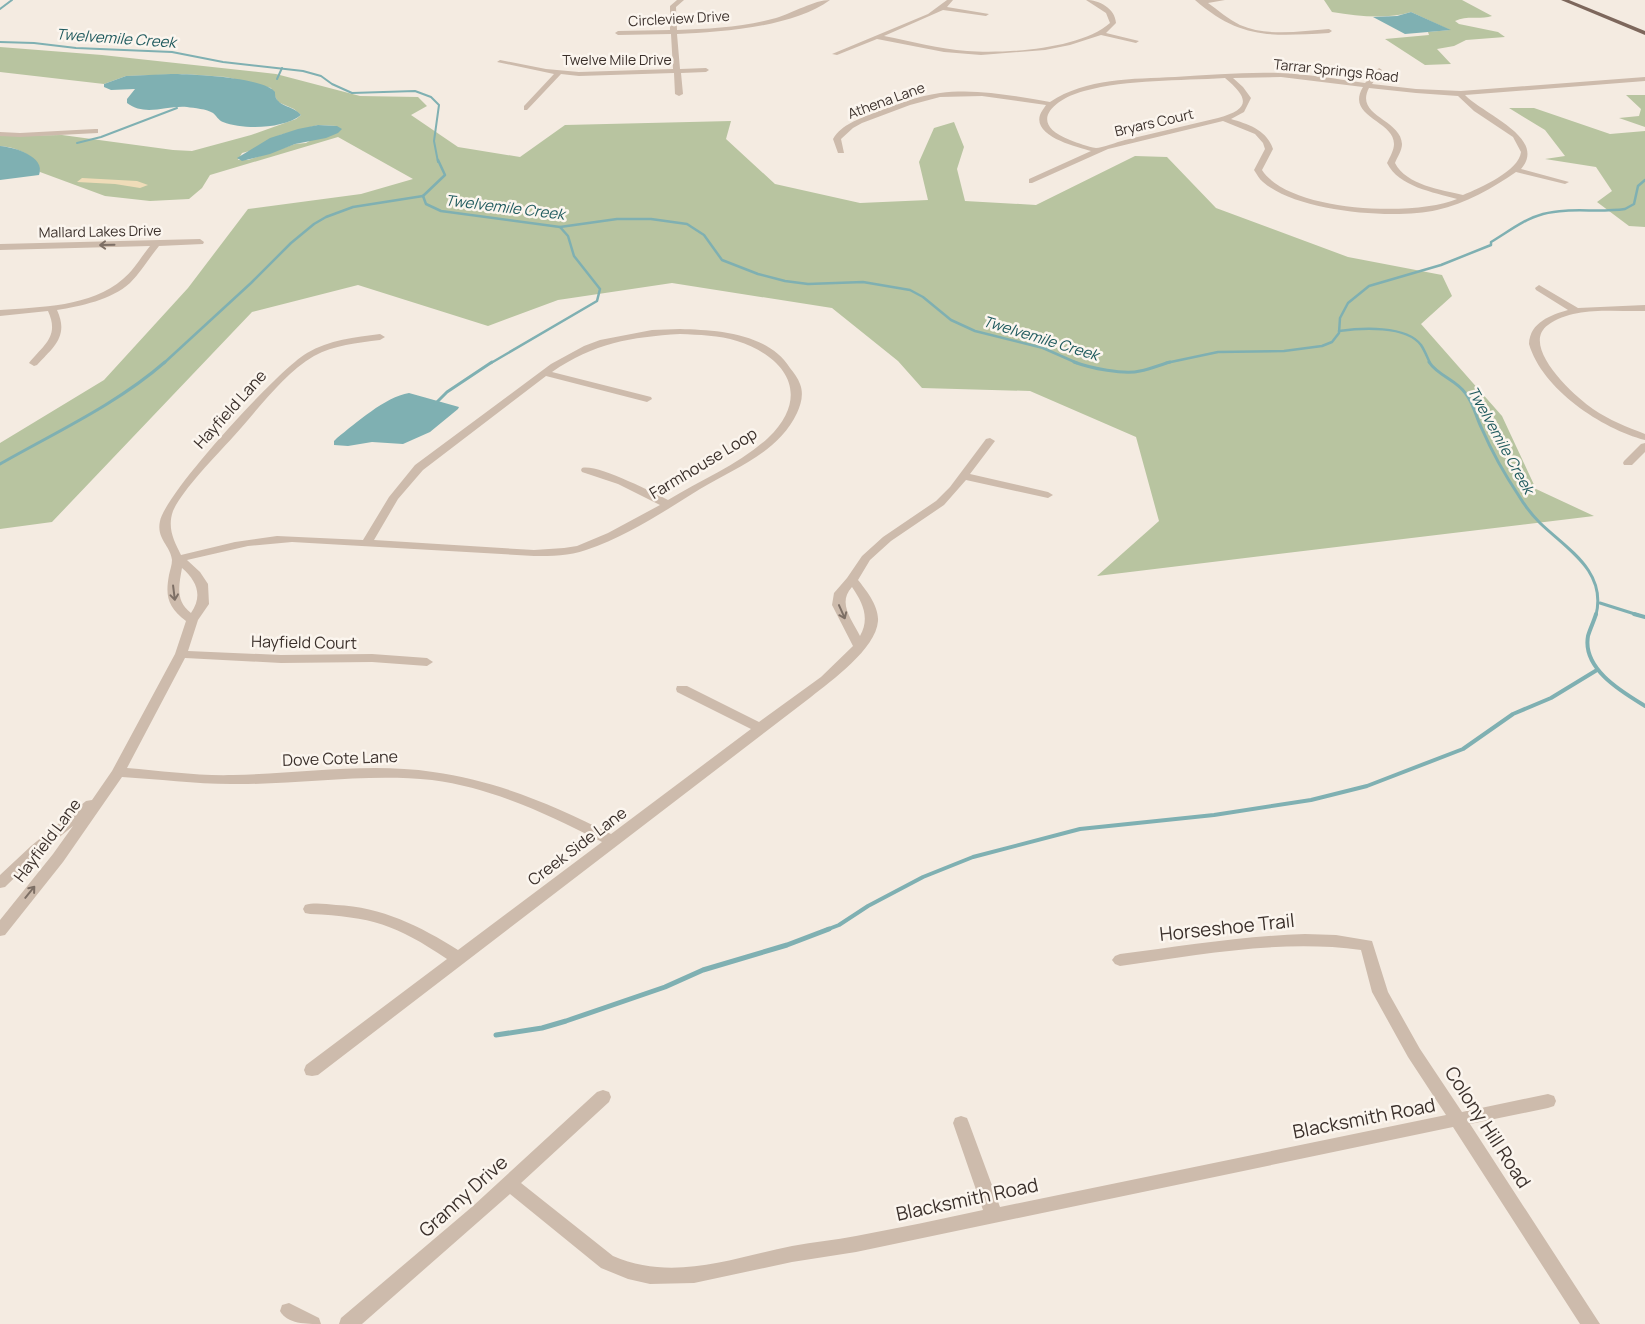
<svg xmlns="http://www.w3.org/2000/svg" width="1645" height="1324" font-family="Manrope,sans-serif">
	<style>
		.green { fill: #b8c4a0; fill-rule: evenodd }
		.sand { fill: #efdcb8 }
		.water { fill: #7fb0b2 }
		.lines { fill: none; stroke-linecap: round; stroke-linejoin: round }
		.stream-far4 { stroke: #7fb0b2; stroke-width: 2 }
		.stream-far3 { stroke: #7fb0b2; stroke-width: 2.5 }
		.stream-far2 { stroke: #7fb0b2; stroke-width: 3 }
		.stream-far1 { stroke: #7fb0b2; stroke-width: 4 }
		.stream { stroke: #7fb0b2; stroke-width: 5 }
		.street { fill: #cdbbac; fill-rule: evenodd }
		.primary { fill: #7d675c; fill-rule: evenodd }
		.oneway { stroke: #7d6f65 }
		.labels { text-anchor: middle; dominant-baseline: central; stroke-width: 5; stroke-linejoin: round; paint-order: stroke }
		.far-street-label { font-size: 14px; fill: #3b302b; stroke: #fbf5ee }
		.far-water-label { font-size: 15px; font-style: italic; fill: #1f5a5e; stroke: #fbf5ee }
		.street-label { font-size: 16px; fill: #3b302b; stroke: #fbf5ee }
		.near-street-label { font-size: 19px; fill: #3b302b; stroke: #fbf5ee }
	</style>
	<rect width="100%" height="100%" fill="#f4ebe1"/>
	<g class="green">
		<path d="M1324,0H1462L1492,16C1479,20 1467,15 1455,21L1459,24L1498,32L1505,37L1466,40L1454,46L1437,49L1451,64L1425,65L1385,39L1429,35L1428,32L1450,30L1411,12C1385,20 1359,16 1332,12Z"/>
		<path d="M0,47L102,55L276,74L360,96L418,97L427,106L411,115L458,147L520,157L565,125L731,121L726,139L775,184L860,203L928,200L919,162L934,128L954,122L964,147L957,169L965,201L1036,205L1135,156L1167,157L1216,208L1348,257L1442,275L1452,296L1421,324L1502,416L1536,489L1594,516L1097,576L1159,521L1136,437L1030,391L922,388L898,361L832,308L672,283L558,300L488,326L358,285L252,312L52,522L0,529V443L104,380L188,288L248,209L361,194L413,179L338,137L210,175L202,188L189,199L150,201L105,196L40,172C38,155 15,147 0,146V136L62,135L173,150L192,151L251,135L296,119L301,115L294,109L278,102L271,88L226,77L184,74L126,76L104,84L0,72ZM318,125L337,126L306,143L295,144L248,160H238L242,153L253,150L280,135Z"/>
		<path d="M1626,95H1645V127L1619,118L1639,116L1641,109Z"/>
		<path d="M1509,108H1534L1610,134L1645,131V227L1629,226L1597,202L1612,191L1596,167L1545,159L1565,156L1545,130Z"/>
	</g>
	<path class="sand" d="M82,178L137,181L148,185L140,188L115,184L77,182Z"/>
	<g class="water">
		<path d="M1411,12L1451,30L1405,34L1373,17L1397,16Z"/>
		<path d="M171,74C190,74 263,77 275,92C274,107 293,105 301,115C283,129 244,130 223,122C218,120 217,116 213,113C207,109 194,108 187,107C167,105 145,117 127,103V99L135,89L111,90L104,87V84L126,76Z"/>
		<path d="M318,125L337,126L342,129L338,133L326,138L295,144L270,154L242,161L237,158L270,138L298,129Z"/>
		<path d="M0,146C13,147 46,156 39,175L0,180Z"/>
		<path d="M409,393L459,407L458,409L430,432L403,444L372,442L348,446L334,445V441L337,438C356,423 385,397 409,393Z"/>
	</g>
	<g class="lines">
		<g class="stream-far4">
			<path d="M0,9L12,0"/>
			<path d="M0,42L34,43L76,48L172,52L223,62L303,71L321,76L332,84L352,93L415,91L431,97L439,105L434,141L438,162"/>
			<path d="M277,79L282,68"/>
			<path d="M77,143L101,137L177,108"/>
		</g>
		<g class="stream-far3">
			<path d="M423,196L445,175L438,160"/>
			<path d="M423,196L426,204L441,211L560,227L617,219H651L687,224L704,235L722,260L758,274L785,281L808,284L863,282L910,290L923,297L951,320L975,331L1043,348L1077,363"/>
			<path d="M1339,331C1361,328 1406,325 1421,345C1425,351 1427,357 1430,363"/>
			<path d="M164,363L251,283L291,243L314,224L326,217L353,207L423,196"/>
			<path d="M491,363L597,301L600,289L574,256L568,236L560,227"/>
			<path d="M1166,363L1218,352L1284,351L1322,346L1332,342L1339,333L1340,318L1348,303L1369,286L1441,265L1491,245V242C1508,232 1524,219 1543,214C1569,207 1598,213 1625,209L1634,204L1638,186L1645,180"/>
		</g>
		<g class="stream-far2">
			<path d="M1074,362C1090,368 1124,375 1140,371C1150,369 1160,365 1170,362"/>
			<path d="M1429,362C1438,376 1457,380 1466,394C1474,404 1476,418 1482,429C1492,452 1505,475 1519,496C1525,506 1532,515 1540,523C1567,549 1607,571 1596,615"/>
			<path d="M435,404L447,392L492,362"/>
			<path d="M0,464C56,432 117,404 165,362"/>
			<path d="M1600,603L1638,615"/>
		</g>
		<g class="stream-far1">
			<path d="M1596,614C1594,621 1590,629 1588,636C1582,669 1622,692 1645,706"/>
			<path d="M1634,614L1645,617"/>
			<path d="M826,930L839,925L868,906L923,877L973,857L1080,829L1214,815L1311,800L1367,786L1463,749L1513,714L1551,698L1597,670"/>
		</g>
		<path class="stream" d="M496,1035L542,1028L566,1021L665,987L703,970L787,945L829,929"/>
		<g class="street">
			<path d="M677,0H684L676,7L677,30C710,29 744,27 776,18C793,13 814,0 830,0C794,27 721,32 677,34L680,69L706,68L709,70L706,72L681,73L683,94L679,96L675,94L674,73L579,76L561,74L527,110H524V106L554,74L497,62L500,60L546,69L579,72L673,69L671,34L618,35L615,33L618,31L670,30V6Z"/>
			<path d="M947,0H953L947,7L989,14L986,16L943,10L884,36C911,41 939,49 967,51C1005,54 1081,49 1110,23L1106,13L1086,0C1099,0 1115,8 1116,23L1106,33L1139,41L1136,43L1101,35L1070,45L1045,50L981,55L944,52L877,39L837,55L832,54L928,14Z"/>
			<path d="M1195,0H1225L1208,3C1218,10 1228,19 1240,25C1267,37 1301,31 1329,29L1332,31L1329,33C1272,36 1241,40 1195,0Z"/>
			<path d="M1379,68L1382,70L1372,84L1416,89L1461,91L1645,77V81L1465,95C1483,114 1548,138 1521,169L1569,182L1565,184L1516,172C1493,188 1465,204 1437,210C1394,220 1297,212 1263,182C1259,179 1257,174 1254,170L1265,149L1263,143L1255,134L1223,121L1108,149L1032,183H1029V179L1091,151C1077,147 1033,137 1040,115C1041,112 1044,108 1046,105L982,96L940,97L910,105L862,123L853,128L841,139L844,153H838L833,139C842,124 859,119 874,113C895,105 917,96 940,93C976,88 1014,96 1050,102C1086,78 1133,79 1175,77C1210,75 1244,72 1278,73C1307,74 1337,79 1365,83ZM1281,77L1363,87C1345,117 1394,120 1394,144C1394,150 1390,157 1387,163C1399,187 1433,192 1457,199C1414,217 1289,212 1262,170L1273,149C1267,130 1248,124 1231,119L1244,112L1251,98L1243,87L1233,78ZM1225,78C1249,98 1251,109 1218,118C1187,125 1156,133 1125,140C1117,142 1102,148 1096,148C1088,147 1078,143 1070,140C1026,123 1054,99 1084,91C1129,79 1179,81 1225,78ZM1369,88L1416,93L1458,96L1474,111L1513,137L1521,152C1519,171 1480,188 1463,195C1442,190 1406,185 1395,163C1397,157 1402,151 1402,144C1401,119 1354,116 1369,88Z"/>
			<path d="M95,129H98V133L20,137L0,136V132L20,133Z"/>
			<path d="M200,239L204,242L203,244L159,246C149,258 141,272 130,283C111,300 81,306 57,310C69,336 54,347 37,365L34,366L29,363C43,345 60,337 48,311L0,316V310C40,307 91,307 123,279C134,270 141,257 150,246L0,250V244Z"/>
			<path d="M1539,285L1578,308L1645,305V311C1614,312 1574,306 1548,325C1519,346 1575,397 1593,409C1609,420 1627,427 1645,434V440C1602,429 1542,389 1529,344C1530,322 1551,315 1568,310L1536,290L1535,288Z"/>
			<path d="M680,329C717,330 768,333 790,368C794,373 798,378 800,384C804,394 801,404 797,413C778,453 735,468 700,489C663,512 628,536 586,550C569,556 552,556 534,556L292,542L248,546L187,560L200,572L208,584L209,604L198,620L188,651L281,655L372,654L427,658L433,662L427,666L372,662L281,663L185,658L127,768C162,771 198,776 233,775C299,774 367,762 433,772C498,781 553,805 611,834L751,729L677,692L676,689L677,686H687L759,722L821,677L853,646L832,605L834,593L847,578L862,556L883,537L936,501L950,487L986,439L990,438L995,441L970,474L1048,492L1053,495L1048,498L966,480L944,505L891,541L870,560L858,580C866,590 879,606 878,621C876,649 831,681 811,697L318,1075L312,1076L306,1075L304,1070L306,1065L447,959C395,924 372,917 310,914L305,913L303,909L305,905C314,902 326,904 336,905C382,907 420,926 458,950L602,842C547,814 493,788 432,780C364,773 298,785 231,784C195,784 158,779 122,777L63,862L5,935L0,936V920L53,854L73,826L41,852L5,887L0,888V875L31,846L86,801L92,800L112,771L175,654L186,621C168,607 165,597 169,575C170,570 172,565 172,560C171,546 156,539 160,521C166,492 279,369 307,353C329,340 355,337 380,334L385,337L380,340C357,343 334,345 314,356C283,374 257,411 233,437C216,456 183,489 173,511C167,528 174,541 181,555L235,542L277,536L363,540L389,497L415,465L551,364L584,346L600,340L652,330ZM680,334C699,335 719,335 737,341C787,357 812,396 768,438C740,464 701,480 668,500C651,492 598,464 582,468L581,470L582,472L618,484L660,505L608,533L577,546L564,548L534,550L374,540L398,499L423,470L546,376L647,402L652,399L651,397L552,372C594,343 631,337 680,334ZM182,568C197,581 203,596 191,613C175,601 179,585 182,568ZM852,587C863,603 870,618 860,636C852,620 837,603 852,587Z"/>
			<path d="M1645,443V452L1632,465H1624L1623,463L1624,461L1641,444Z"/>
			<path d="M1305,934L1336,935L1372,941L1388,992L1420,1049L1462,1112L1548,1094L1554,1096L1556,1101L1554,1106L1548,1108L1470,1124L1600,1324H1580L1453,1127L856,1252L792,1262L694,1283L650,1284L628,1279L601,1268L510,1194L362,1324H339L341,1318L473,1206L597,1092L603,1090L609,1092L611,1097L609,1102L521,1183L613,1256C674,1282 731,1258 792,1246C814,1242 835,1240 856,1236C899,1228 941,1219 983,1210L953,1123L955,1118L961,1116L967,1118L969,1123L1000,1207L1446,1115L1408,1057L1372,992L1361,950C1280,939 1200,955 1120,966L1115,964L1112,960L1115,956L1120,954C1182,946 1243,936 1305,934Z"/>
			<path d="M289,1303L319,1318L321,1324C306,1324 287,1324 280,1311L282,1305Z"/>
		</g>
		<path class="primary" d="M1561,0H1569L1645,31V35Z"/>
	</g>
	<defs><path id="oneway-shaft" d="M-6 0H5M1.5-3L5.5 0L1.5 3" fill="none" stroke-width="1.6" stroke-linecap="round" stroke-linejoin="round" transform="scale(1.25)"/></defs>
	<g class="oneway">
		<use href="#oneway-shaft" transform="translate(107 245) rotate(179)"/>
		<use href="#oneway-shaft" transform="translate(174 593) rotate(83)"/>
		<use href="#oneway-shaft" transform="translate(842 612) rotate(66)"/>
		<use href="#oneway-shaft" transform="translate(30 892) rotate(-51)"/>
	</g>
	<g class="labels">
		<g class="far-street-label">
			<text transform="translate(679 18) rotate(-3)">Circleview Drive</text>
			<text x="617" y="59">Twelve Mile Drive</text>
			<text transform="translate(1336 70) rotate(6)">Tarrar Springs Road</text>
			<text transform="translate(886 100) rotate(-20)">Athena Lane</text>
			<text transform="translate(1154 122) rotate(-13)">Bryars Court</text>
			<text transform="translate(100 231) rotate(-1)">Mallard Lakes Drive</text>
		</g>
		<g class="far-water-label">
			<text transform="translate(116 38) rotate(4)">Twelvemile Creek</text>
			<text transform="translate(505 207) rotate(7)">Twelvemile Creek</text>
			<text transform="translate(1041 338) rotate(17)">Twelvemile Creek</text>
			<text transform="translate(1501 440) rotate(61)">Twelvemile Creek</text>
		</g>
		<g class="street-label">
			<text transform="translate(230 409) rotate(-48)">Hayfield Lane</text>
			<text transform="translate(703 463) rotate(-31)">Farmhouse Loop</text>
			<text transform="translate(304 642) rotate(1)">Hayfield Court</text>
			<text transform="translate(340 758) rotate(-2)">Dove Cote Lane</text>
			<text transform="translate(47 840) rotate(-53)">Hayfield Lane</text>
			<text transform="translate(577 846) rotate(-37)">Creek Side Lane</text>
		</g>
		<g class="near-street-label">
			<text transform="translate(1227 927) rotate(-6)">Horseshoe Trail</text>
			<text transform="translate(1364 1118) rotate(-11)">Blacksmith Road</text>
			<text transform="translate(1488 1127) rotate(57)">Colony Hill Road</text>
			<text transform="translate(463 1196) rotate(-42)">Granny Drive</text>
			<text transform="translate(967 1199) rotate(-12)">Blacksmith Road</text>
		</g>
	</g>
</svg>
